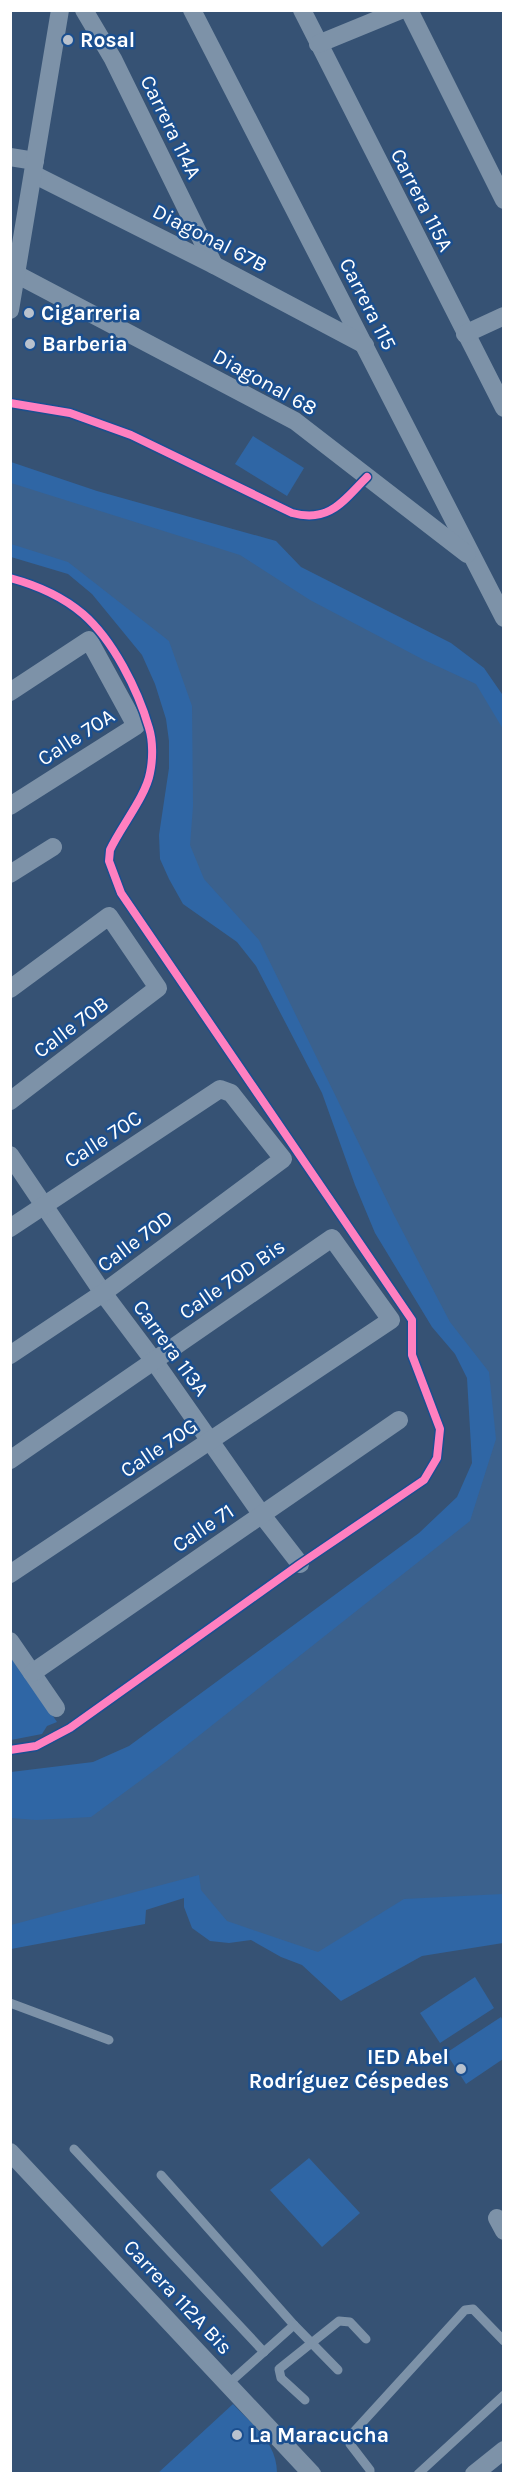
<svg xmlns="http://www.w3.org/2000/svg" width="514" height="2484" font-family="Karla,sans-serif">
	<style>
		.green { fill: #2f66a5 }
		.water { fill: #3b618d }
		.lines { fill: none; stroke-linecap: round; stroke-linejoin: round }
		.lane { stroke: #7d92a8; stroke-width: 9 }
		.street { stroke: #7d92a8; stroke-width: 18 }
		.cycleway-casing { stroke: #1b4f8f; stroke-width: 11 }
		.cycleway { stroke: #ff80c0; stroke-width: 8 }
		.poi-dot { fill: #b9c2ce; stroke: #1b4f8f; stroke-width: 2 }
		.labels { text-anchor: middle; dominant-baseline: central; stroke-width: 5; stroke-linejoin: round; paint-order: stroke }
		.poi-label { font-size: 21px; font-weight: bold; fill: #fff; stroke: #1b4f8f; text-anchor: start }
		.street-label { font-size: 21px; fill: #fff; stroke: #1b4f8f }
	</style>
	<rect width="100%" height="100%" fill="#365274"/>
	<g class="green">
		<path d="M253,436L304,468L287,496L235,464Z"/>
		<path d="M11,462L97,491L276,541L301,567L451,643L484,668L504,697L503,1943L422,1956L341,2001L302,1965L281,1957L251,1940L229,1943L210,1941L192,1928L184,1907V1898L146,1910L145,1924L11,1949V1772L93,1762L129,1746L419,1533L457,1497L472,1463L467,1378L455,1354L432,1327L375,1233L355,1185L322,1093L256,966L237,942L183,904L169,879L160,859L159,835L169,768V741L166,719L155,684L142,655L92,594L68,574L11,557Z"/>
		<path d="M10,1653L57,1722L47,1726L42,1734L11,1740Z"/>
		<path d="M475,1977L494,2008L440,2043L420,2013Z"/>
		<path d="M501,2017L503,2021V2059L466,2084L446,2053Z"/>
		<path d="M309,2158L360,2213L322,2247L270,2190Z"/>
		<path d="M233,2404C253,2425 277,2443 277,2473H158Z"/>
	</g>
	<path class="water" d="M11,483L240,555L310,600L424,660L476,684L503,729V1894L404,1899L318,1952L227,1921L201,1890L199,1875L11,1925V1818L36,1820L91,1817L167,1761L470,1521L496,1439L489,1372L450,1322L394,1215L259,940L204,879L190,845L193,806L192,706L169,641L68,562L11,544Z"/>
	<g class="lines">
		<g class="lane">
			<path d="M10,2003L109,2040"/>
			<path d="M74,2149L264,2352"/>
			<path d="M161,2175L294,2325L338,2370"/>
			<path d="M228,2384L294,2325"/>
			<path d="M305,2400L281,2378L279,2369L339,2321L350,2322L366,2339"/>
			<path d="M370,2474V2470L350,2444V2436L465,2310L473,2309L504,2341"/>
			<path d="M418,2474L504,2395"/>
		</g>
		<g class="street">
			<path d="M84,10L113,59L214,265"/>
			<path d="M192,10L504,618"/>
			<path d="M302,10L504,408"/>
			<path d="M409,10L504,200"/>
			<path d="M318,44L401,10"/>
			<path d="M10,157L35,161"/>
			<path d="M33,174L214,265L365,345"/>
			<path d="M16,274L295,421L467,554"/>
			<path d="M10,310L60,10"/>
			<path d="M465,334L504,316"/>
			<path d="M10,692L89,640L136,726L10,806"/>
			<path d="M10,874L53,847"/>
			<path d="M10,989L109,916L158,988L10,1101"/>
			<path d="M10,1155L103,1293L154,1361L262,1515L300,1564"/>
			<path d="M10,1228L220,1089L231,1093L283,1159L103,1293L10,1355"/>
			<path d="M10,1460L332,1238L391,1320L10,1574"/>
			<path d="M10,1641L56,1708"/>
			<path d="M32,1673L399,1420"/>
			<path d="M10,2152L312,2474"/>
			<path d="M497,2218L504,2231"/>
			<path d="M474,2474L504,2450"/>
		</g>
		<defs>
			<g id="cycleway">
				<path d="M10,403L70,413L131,435L292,513C330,523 343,501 367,477"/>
				<path d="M10,578C36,585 63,597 83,614C113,640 138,690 149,728C153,741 153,759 150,773C146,796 120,828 110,850L109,861L121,893L412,1320V1355L440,1429L437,1458L424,1480L300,1564L70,1728L36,1746L10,1750"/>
			</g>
		</defs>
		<use href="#cycleway" class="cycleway-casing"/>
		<use href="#cycleway" class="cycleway"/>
	</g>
	<g class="poi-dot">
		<circle cx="68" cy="40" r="6"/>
		<circle cx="29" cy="313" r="6"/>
		<circle cx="30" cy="344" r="6"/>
		<circle cx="461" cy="2069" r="6"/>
		<circle cx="237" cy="2435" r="6"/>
	</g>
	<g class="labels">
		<g class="poi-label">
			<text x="80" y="40">Rosal</text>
			<text x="41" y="313">Cigarreria</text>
			<text x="42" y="344">Barberia</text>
			<text x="449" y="2057" text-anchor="end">IED Abel<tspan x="449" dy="24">Rodríguez Céspedes</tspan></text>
			<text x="249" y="2435">La Maracucha</text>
		</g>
		<g class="street-label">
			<text transform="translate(171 127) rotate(64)">Carrera 114A</text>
			<text transform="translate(422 200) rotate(63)">Carrera 115A</text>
			<text transform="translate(210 238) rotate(27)">Diagonal 67B</text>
			<text transform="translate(368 304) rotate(63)">Carrera 115</text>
			<text transform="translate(265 382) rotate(29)">Diagonal 68</text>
			<text transform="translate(76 737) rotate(-33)">Calle 70A</text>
			<text transform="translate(71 1027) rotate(-37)">Calle 70B</text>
			<text transform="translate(103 1139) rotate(-33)">Calle 70C</text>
			<text transform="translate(135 1241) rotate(-37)">Calle 70D</text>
			<text transform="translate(232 1279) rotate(-35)">Calle 70D Bis</text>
			<text transform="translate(171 1348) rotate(54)">Carrera 113A</text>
			<text transform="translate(159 1448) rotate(-34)">Calle 70G</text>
			<text transform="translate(203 1528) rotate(-34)">Calle 71</text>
			<text transform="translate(178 2297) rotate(47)">Carrera 112A Bis</text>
		</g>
	</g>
	<rect width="514" height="2484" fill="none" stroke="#ffffff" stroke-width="24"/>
</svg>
